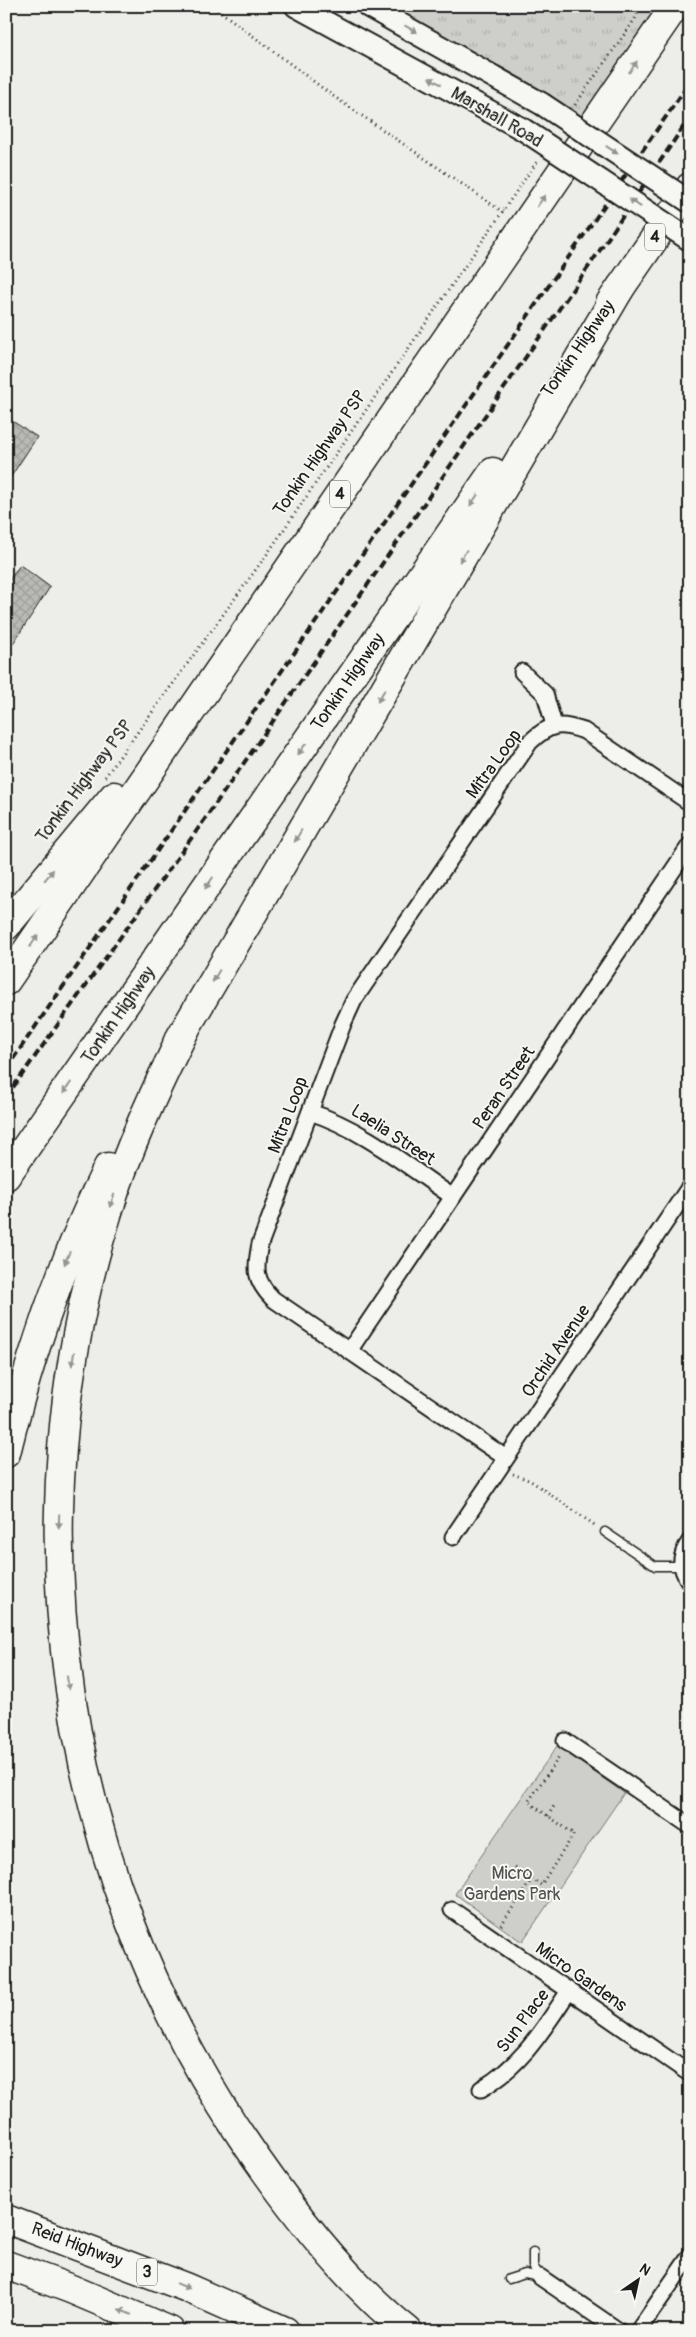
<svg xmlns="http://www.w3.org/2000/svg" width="696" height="2337" font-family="Pangolin,sans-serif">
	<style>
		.grass { fill: url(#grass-tufts); stroke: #757574 }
		.park { fill: #cececb; stroke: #757574 }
		.building { fill: url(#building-cross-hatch); stroke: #1c1c1c; filter: url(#shadow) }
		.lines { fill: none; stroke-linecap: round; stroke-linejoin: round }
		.service-casing { stroke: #1c1c1c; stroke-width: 11 }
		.minor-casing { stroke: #1c1c1c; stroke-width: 19 }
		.secondary-casing { stroke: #1c1c1c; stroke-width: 25 }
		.motorway-casing { stroke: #1c1c1c; stroke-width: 31 }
		.path { stroke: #1c1c1c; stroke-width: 3; stroke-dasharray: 1 4; stroke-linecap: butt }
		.service { stroke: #f6f6f2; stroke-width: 8 }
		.minor { stroke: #f6f6f2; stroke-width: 15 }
		.secondary { stroke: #f6f6f2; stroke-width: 21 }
		.motorway { stroke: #f6f6f2; stroke-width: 28 }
		.rail { stroke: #1c1c1c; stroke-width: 4; stroke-dasharray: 8 4; stroke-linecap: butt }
		.secondary-bridge-casing { stroke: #1c1c1c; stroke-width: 25; stroke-linecap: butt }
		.secondary-bridge { stroke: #f6f6f2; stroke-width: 21 }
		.oneway { fill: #949492 }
		.labels { text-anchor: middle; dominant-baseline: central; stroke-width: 4; stroke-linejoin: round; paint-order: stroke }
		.shield { fill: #f6f6f2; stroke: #5d5d5c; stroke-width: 1 }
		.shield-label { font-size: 16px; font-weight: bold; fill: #1c1c1c }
		.street-label { font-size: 18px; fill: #1c1c1c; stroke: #f6f6f2 }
		.park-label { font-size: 18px; fill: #515151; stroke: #f6f6f2 }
	</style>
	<defs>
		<pattern id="grass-tufts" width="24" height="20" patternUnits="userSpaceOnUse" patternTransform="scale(1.25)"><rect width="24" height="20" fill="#cececb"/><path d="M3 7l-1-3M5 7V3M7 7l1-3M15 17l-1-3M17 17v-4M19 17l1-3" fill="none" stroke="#b0b0ae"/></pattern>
		<pattern id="building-cross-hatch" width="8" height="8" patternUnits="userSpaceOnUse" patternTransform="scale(1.25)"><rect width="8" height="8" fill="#b9b9b6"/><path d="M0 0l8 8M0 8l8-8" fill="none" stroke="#9e9e9c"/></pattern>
		<filter id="shadow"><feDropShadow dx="-4.5" dy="4.5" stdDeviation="0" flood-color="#0004"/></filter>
	</defs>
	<rect width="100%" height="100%" fill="#edede9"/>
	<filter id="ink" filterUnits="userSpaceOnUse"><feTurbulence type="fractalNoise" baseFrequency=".02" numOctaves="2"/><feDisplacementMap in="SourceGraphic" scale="10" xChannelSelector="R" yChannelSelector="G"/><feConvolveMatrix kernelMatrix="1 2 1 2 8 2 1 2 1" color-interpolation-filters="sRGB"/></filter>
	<g filter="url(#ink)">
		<path class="grass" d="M367,6H673L586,135Z"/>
		<path class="park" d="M557,1746L624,1793L522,1942L455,1894Z"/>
		<g class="building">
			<path d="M6,417L37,437L6,484Z"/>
			<path d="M20,565L50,587L8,651L6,650V585Z"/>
		</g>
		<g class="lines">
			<defs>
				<g id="service">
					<path d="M605,1532L655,1566H680"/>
					<path d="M533,2252V2266L540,2277"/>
					<path d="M509,2279L525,2274L540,2277"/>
				</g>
				<g id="minor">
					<path d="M522,672L545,694L554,725"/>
					<path d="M310,1112C363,1129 407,1166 453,1197"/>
					<path d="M349,1351L690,845"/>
					<path d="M506,1458L273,1299C254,1280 255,1269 260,1244L343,1024L354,1000L530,742C549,724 559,722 584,731L690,803"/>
					<path d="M453,1537L690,1186"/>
					<path d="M690,1541C679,1556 679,1568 690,1583"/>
					<path d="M565,1741L690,1826"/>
					<path d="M452,1910L690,2074"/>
					<path d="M481,2089C523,2064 542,2031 569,1991"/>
					<path d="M540,2277L619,2331"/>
					<path d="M638,2331L690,2256"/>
				</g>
				<g id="secondary">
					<path d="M296,6L524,130"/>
					<path d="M368,6L542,104"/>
				</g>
				<g id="motorway">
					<path d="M610,303L690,187"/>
					<path d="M6,926L114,796"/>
					<path d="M6,981L675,6"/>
					<path d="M186,1028C156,1088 128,1148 108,1212C10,1520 60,1868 241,2136C286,2203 345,2281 408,2331"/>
					<path d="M177,1043L621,287"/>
					<path d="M6,1176L493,472"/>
					<path d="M6,1453C30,1354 63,1259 108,1167"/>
					<path d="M6,2219L185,2287L285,2331"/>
					<path d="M6,2265L71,2289L170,2331"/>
				</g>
			</defs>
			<use href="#service" class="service-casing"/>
			<use href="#minor" class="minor-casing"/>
			<use href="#secondary" class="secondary-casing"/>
			<use href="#motorway" class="motorway-casing"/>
			<g class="path">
				<path d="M213,6L333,96L503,212"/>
				<path d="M269,6L280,12"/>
				<path d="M575,105L635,19L640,6"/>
				<path d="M105,777L265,557L538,160"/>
				<path d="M513,1474L531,1481L596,1526"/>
				<path d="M548,1816L554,1806"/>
				<path d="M515,1867L532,1879"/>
				<path d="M501,1925L532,1879L541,1885L574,1834L528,1802L560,1756"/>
			</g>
			<use href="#service" class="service"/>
			<use href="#minor" class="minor"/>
			<use href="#secondary" class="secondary"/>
			<use href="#motorway" class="motorway"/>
			<g class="rail">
				<path d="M6,1069L690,82"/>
				<path d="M6,1097L205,819L598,253L690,117"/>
			</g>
			<defs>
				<g id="secondary-bridge">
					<path d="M542,104L690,202"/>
					<path d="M524,130L690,240"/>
				</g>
			</defs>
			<use href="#secondary-bridge" class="secondary-bridge-casing"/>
			<use href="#secondary-bridge" class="secondary-bridge"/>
		</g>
		<defs><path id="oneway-solid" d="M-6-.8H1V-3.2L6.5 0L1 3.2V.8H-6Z" transform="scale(1.25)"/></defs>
		<g class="oneway">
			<use href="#oneway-solid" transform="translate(411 29) rotate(29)"/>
			<use href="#oneway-solid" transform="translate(633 67) rotate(-55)"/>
			<use href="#oneway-solid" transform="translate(435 81) rotate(-152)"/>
			<use href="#oneway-solid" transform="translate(612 150) rotate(33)"/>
			<use href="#oneway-solid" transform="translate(541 201) rotate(-55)"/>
			<use href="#oneway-solid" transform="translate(635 203) rotate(-146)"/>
			<use href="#oneway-solid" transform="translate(474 500) rotate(125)"/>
			<use href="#oneway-solid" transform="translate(463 556) rotate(120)"/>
			<use href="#oneway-solid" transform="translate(381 696) rotate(120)"/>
			<use href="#oneway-solid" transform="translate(302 749) rotate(125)"/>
			<use href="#oneway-solid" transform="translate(298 836) rotate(120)"/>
			<use href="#oneway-solid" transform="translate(49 875) rotate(-50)"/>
			<use href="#oneway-solid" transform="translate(209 883) rotate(125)"/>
			<use href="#oneway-solid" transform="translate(34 941) rotate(-56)"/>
			<use href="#oneway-solid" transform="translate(216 976) rotate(120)"/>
			<use href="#oneway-solid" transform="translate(67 1088) rotate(125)"/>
			<use href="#oneway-solid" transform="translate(112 1201) rotate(109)"/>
			<use href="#oneway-solid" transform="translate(67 1258) rotate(112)"/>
			<use href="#oneway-solid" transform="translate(73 1359) rotate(99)"/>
			<use href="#oneway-solid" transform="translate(59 1521) rotate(92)"/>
			<use href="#oneway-solid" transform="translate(68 1683) rotate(81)"/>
			<use href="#oneway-solid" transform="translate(183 2286) rotate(22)"/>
			<use href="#oneway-solid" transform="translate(125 2312) rotate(-157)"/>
		</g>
	</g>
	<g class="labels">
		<g class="shield">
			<rect x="645" y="223.5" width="20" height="27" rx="4"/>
			<rect x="330" y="480.5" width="20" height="27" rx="4"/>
			<rect x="137" y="2258.5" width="20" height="27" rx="4"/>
		</g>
		<g class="shield-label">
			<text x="655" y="237">4</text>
			<text x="340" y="494">4</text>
			<text x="147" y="2272">3</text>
		</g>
		<g class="street-label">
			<text transform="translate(497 117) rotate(30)">Marshall Road</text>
			<text transform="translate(578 349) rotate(-55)">Tonkin Highway</text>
			<text transform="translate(320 453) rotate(-55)">Tonkin Highway PSP</text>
			<text transform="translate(348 682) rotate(-55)">Tonkin Highway</text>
			<text transform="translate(494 764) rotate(-54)">Mitra Loop</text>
			<text transform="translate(84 781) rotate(-53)">Tonkin Highway PSP</text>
			<text transform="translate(118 1015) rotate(-55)">Tonkin Highway</text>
			<text transform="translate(504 1088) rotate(-56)">Peran Street</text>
			<text transform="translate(288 1115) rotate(-69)">Mitra Loop</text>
			<text transform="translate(393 1135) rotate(33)">Laelia Street</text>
			<text transform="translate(556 1351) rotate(-56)">Orchid Avenue</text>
			<text transform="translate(581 1977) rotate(35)">Micro Gardens</text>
			<text transform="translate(523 2021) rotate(-53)">Sun Place</text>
			<text transform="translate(77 2245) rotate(21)">Reid Highway</text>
		</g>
		<g class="park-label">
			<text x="512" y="1873">Micro<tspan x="512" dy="21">Gardens Park</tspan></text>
		</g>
	</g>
	<rect width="696" height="2337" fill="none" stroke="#f6f6f2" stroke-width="25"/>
	<rect x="12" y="12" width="671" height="2312" fill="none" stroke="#1c1c1c" stroke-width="2" filter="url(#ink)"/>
	<g transform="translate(638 2280) rotate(34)" stroke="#f6f6f2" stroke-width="4" paint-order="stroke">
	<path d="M0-4L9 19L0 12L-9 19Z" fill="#1c1c1c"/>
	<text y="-8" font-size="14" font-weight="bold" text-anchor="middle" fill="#1c1c1c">N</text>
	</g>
</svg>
